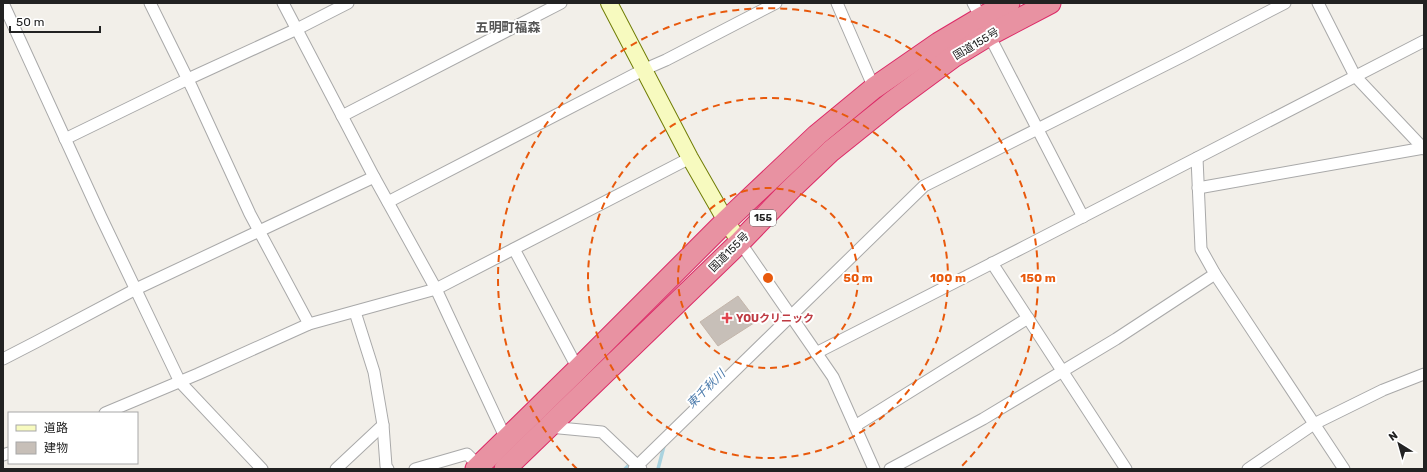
<svg xmlns="http://www.w3.org/2000/svg" width="1427" height="472" font-family="Rubik,'Noto Sans JP',sans-serif">
	<style>
		.lines { fill: none; stroke-linecap: round; stroke-linejoin: round }
		.stream { stroke: #aad3df; stroke-width: 3.5 }
		.building { fill: #c7bfb8; stroke: #c4b6ab }
		.street-casing { stroke: #a9a9a9; stroke-width: 13 }
		.secondary-casing { stroke: #707d05; stroke-width: 18 }
		.highway-casing { stroke: #dc2a67; stroke-width: 23 }
		.street { stroke: #fff; stroke-width: 11 }
		.secondary { stroke: #f7fabf; stroke-width: 16 }
		.highway { stroke: #e892a2; stroke-width: 21 }
		.ring { fill: none; stroke: #e8590c; stroke-width: 2; stroke-dasharray: 7 5 }
		.health-dot { fill: #e0444e; stroke: #fff; stroke-width: 1.5 }
		.labels { text-anchor: middle; dominant-baseline: central; stroke-width: 4; stroke-linejoin: round; paint-order: stroke }
		.shield { fill: #fff; stroke: #646464; stroke-width: 1 }
		.shield-label { font-size: 10px; font-weight: bold; fill: #222 }
		.street-label { font-size: 11px; fill: #222; stroke: #fff }
		.health-label { font-size: 11px; font-weight: bold; fill: #be3a42; stroke: #fff; text-anchor: start }
		.water-label { font-size: 12px; font-style: italic; fill: #4a7aab; stroke: #fff }
		.quarter-label { font-size: 13px; font-weight: bold; fill: #555; stroke: #fff }
		.centre { fill: #e8590c; stroke: #fff; stroke-width: 2 }
		.ring-label { font-size: 12px; text-anchor: middle; font-weight: bold; fill: #e8590c; stroke: #fff; stroke-width: 4; stroke-linejoin: round; paint-order: stroke }
	</style>
	<rect width="100%" height="100%" fill="#f2efe9"/>
	<g class="lines">
		<g class="stream">
			<path d="M625,469L629,465"/>
			<path d="M658,469L664,446"/>
		</g>
	</g>
	<path class="building" d="M738,296L757,321L718,346L700,322Z"/>
	<g class="lines">
		<defs>
			<g id="street">
				<path d="M3,3L101,217L180,382L262,469"/>
				<path d="M150,3L192,88L250,214L309,324"/>
				<path d="M283,3L374,177L436,289L506,439"/>
				<path d="M837,3L874,88"/>
				<path d="M973,3L981,18"/>
				<path d="M1318,3L1355,76L1424,149"/>
				<path d="M989,35L1083,217"/>
				<path d="M342,116L561,3"/>
				<path d="M65,139L188,79L297,29L348,3"/>
				<path d="M1197,158L1201,249L1215,274L1344,469"/>
				<path d="M1198,188L1424,148"/>
				<path d="M388,202L643,70L666,60L776,3"/>
				<path d="M740,242L833,377L874,469"/>
				<path d="M514,249L578,369"/>
				<path d="M992,263L1126,469"/>
				<path d="M355,312L374,372L383,425L386,466L388,469"/>
				<path d="M816,353L1026,246L1424,41"/>
				<path d="M3,359L36,342L136,289L374,177"/>
				<path d="M105,413L198,374L309,324L436,289L690,158"/>
				<path d="M855,426L1028,318"/>
				<path d="M549,427L602,432L641,469"/>
				<path d="M3,455L9,453"/>
				<path d="M336,469L383,425"/>
				<path d="M415,469L467,454L479,466"/>
				<path d="M634,469L924,186L1183,56L1285,3"/>
				<path d="M890,469L983,419L1116,339L1215,274"/>
				<path d="M1248,469L1314,424L1383,390L1424,374"/>
			</g>
			<path id="secondary" d="M609,3L690,158L726,221L740,242"/>
			<g id="highway">
				<path d="M476,469L578,369L726,221L817,135L874,88L939,43L981,18L1009,3"/>
				<path d="M505,469L740,242L790,190L831,151L892,102L953,57L989,35L1050,3"/>
			</g>
		</defs>
		<use href="#street" class="street-casing"/>
		<use href="#secondary" class="secondary-casing"/>
		<use href="#highway" class="highway-casing"/>
		<use href="#street" class="street"/>
		<use href="#secondary" class="secondary"/>
		<use href="#highway" class="highway"/>
	</g>
	<g class="ring">
		<circle cx="768" cy="278" r="90"/>
		<circle cx="768" cy="278" r="180"/>
		<path d="M577 469A270 270 0 1 1 959 469"/>
	</g>
	<path class="health-dot" d="M725 312h4v4h4v4h-4v4h-4v-4h-4v-4h4z"/>
	<g class="labels">
		<rect class="shield" x="750" y="210" width="26" height="16" rx="3"/>
		<g class="shield-label">
			<text x="763" y="218">155</text>
		</g>
		<g class="street-label">
			<text transform="translate(976 44) rotate(-31)">国道155号</text>
			<text transform="translate(729 252) rotate(-45)">国道155号</text>
		</g>
		<g class="health-label">
			<text x="736" y="318">YOUクリニック</text>
		</g>
		<g class="water-label">
			<text transform="translate(706 389) rotate(-45)">東千秋川</text>
		</g>
		<g class="quarter-label">
			<text x="508" y="27">五明町福森</text>
		</g>
	</g>
	<circle cx="768" cy="278" r="6" class="centre"/>
	<g class="ring-label">
		<text x="858" y="282">50 m</text>
		<text x="948" y="282">100 m</text>
		<text x="1038" y="282">150 m</text>
	</g>
	<rect width="1427" height="472" fill="none" stroke="#222222" stroke-width="8"/>
	<rect x="8" y="412" width="130" height="52" fill="#ffffff" stroke="#a7a7a7"/>
	<rect x="16" y="425" width="20" height="6" fill="#f7fabf" stroke="#a7a7a7"/>
	<text x="44" y="432" font-size="12" fill="#222222">道路</text>
	<rect x="16" y="442" width="20" height="12" fill="#c7bfb8" stroke="#a7a7a7"/>
	<text x="44" y="452" font-size="12" fill="#222222">建物</text>
	<g transform="translate(1399 444) rotate(323)" stroke="#ffffff" stroke-width="3" paint-order="stroke">
	<path d="M0-3L7 15L0 10L-7 15Z" fill="#222222"/>
	<text y="-6" font-size="11" font-weight="bold" text-anchor="middle" fill="#222222">N</text>
	</g>
	<path d="M10 26v6h90v-6" fill="none" stroke="#222222" stroke-width="2"/>
	<text x="16" y="26" font-size="12" fill="#222222" stroke="#ffffff" stroke-width="3" paint-order="stroke">50 m</text>
</svg>
